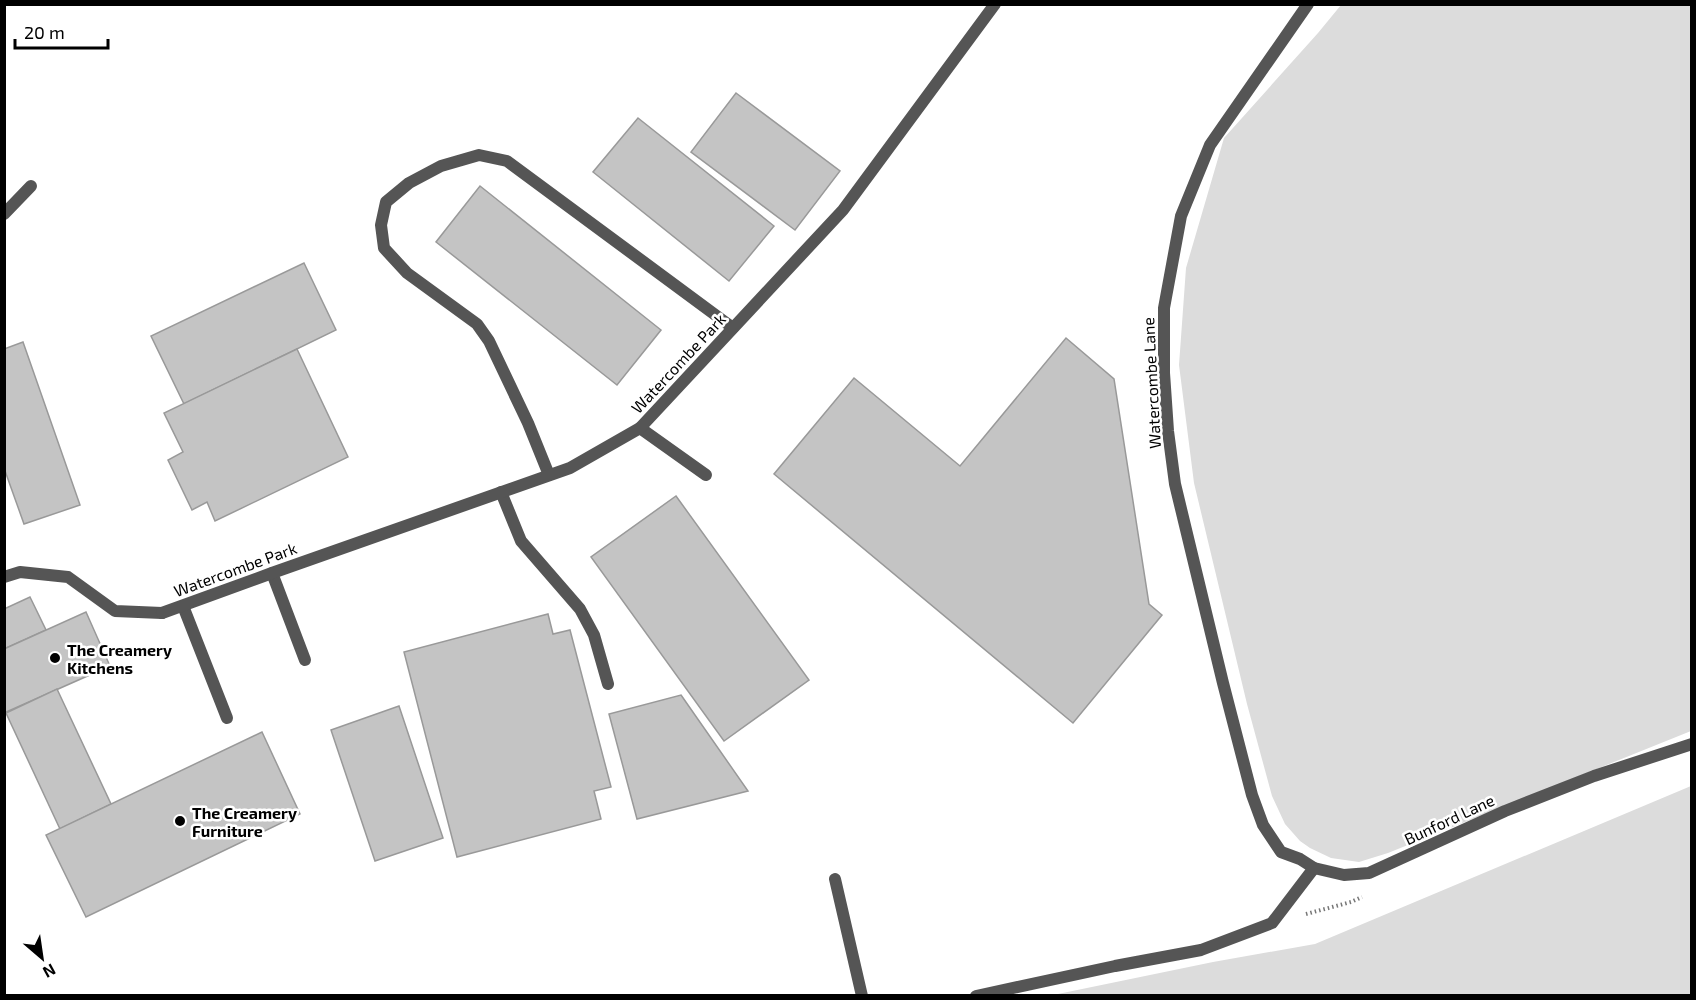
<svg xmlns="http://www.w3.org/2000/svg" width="1696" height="1000" font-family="'Exo 2',sans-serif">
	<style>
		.green { fill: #dcdcdc }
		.building { fill: #c4c4c4; stroke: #999; stroke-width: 1.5 }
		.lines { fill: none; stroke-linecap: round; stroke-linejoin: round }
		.path { stroke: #777; stroke-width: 4; stroke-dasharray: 1.5 3; stroke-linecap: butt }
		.service { stroke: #555; stroke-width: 12 }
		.minor { stroke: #555; stroke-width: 12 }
		.poi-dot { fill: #000; stroke: #fff; stroke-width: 2 }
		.labels { text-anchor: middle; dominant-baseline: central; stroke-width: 5; stroke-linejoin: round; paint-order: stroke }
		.street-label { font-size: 16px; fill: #000; stroke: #fff }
		.poi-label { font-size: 16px; font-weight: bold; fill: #000; stroke: #fff; text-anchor: start }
	</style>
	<rect width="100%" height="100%" fill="#fff"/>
	<g class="green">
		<path d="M1341,5H1691V731L1388,853L1359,862L1331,858L1310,848L1300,841L1285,824L1272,796L1247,704L1194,483L1179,365L1186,268L1224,138L1318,33Z"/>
		<path d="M1691,786V995H1053L1213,962L1315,944Z"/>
	</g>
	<g class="building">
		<path d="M736,93L840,171L795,230L691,152Z"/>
		<path d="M638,118L774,226L729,281L593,172Z"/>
		<path d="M480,186L661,330L617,385L436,242Z"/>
		<path d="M304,263L336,330L184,404L151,336Z"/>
		<path d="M1066,338L1114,379L1149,604L1162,615L1073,723L774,474L854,378L960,466Z"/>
		<path d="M23,342L80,505L24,524L4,468V349Z"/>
		<path d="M297,349L348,457L215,521L207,502L192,510L168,460L183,452L164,413Z"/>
		<path d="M676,496L809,680L724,741L591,557Z"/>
		<path d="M30,597L46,630L4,649V609Z"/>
		<path d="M86,612L110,666L4,713V649Z"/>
		<path d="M548,614L553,634L570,630L611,787L594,791L601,819L457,857L404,652Z"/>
		<path d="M57,689L111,804L60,829L6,713Z"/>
		<path d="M681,695L748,791L637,819L609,714Z"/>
		<path d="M399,706L443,838L375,861L331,730Z"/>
		<path d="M262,732L300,814L86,917L46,835Z"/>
	</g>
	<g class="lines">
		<path class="path" d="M1306,914L1351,902L1362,897"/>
		<g class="service">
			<path d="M4,214L31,186"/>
			<path d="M549,475L528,423L489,341L477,324L407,273L384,248L381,225L386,202L409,183L441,166L479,155L507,161L733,328"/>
			<path d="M501,492L521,541L580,609L594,635L608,684"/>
			<path d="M4,577L20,572L68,577L115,611L162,613"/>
			<path d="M183,606L227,718"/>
			<path d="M835,879L862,996"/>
			<path d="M976,996L1115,966L1201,950L1272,923L1314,868"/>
		</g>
		<g class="minor">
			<path d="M1308,4L1210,145L1181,216L1164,308V373L1168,431L1175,484L1223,683L1252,795L1263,825L1281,852L1300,859L1314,868L1344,875L1369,873L1505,811L1594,776L1692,744"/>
			<path d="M640,428L706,475"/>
			<path d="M272,573L305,660"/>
			<path d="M162,613L272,573L570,468L640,428L843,210L995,4"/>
		</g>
	</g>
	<g class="poi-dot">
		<circle cx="55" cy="658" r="6"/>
		<circle cx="180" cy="821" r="6"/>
	</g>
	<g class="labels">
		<g class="street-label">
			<text transform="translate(678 363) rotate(-47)">Watercombe Park</text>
			<text transform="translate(1151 383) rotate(-93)">Watercombe Lane</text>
			<text transform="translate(235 569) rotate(-20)">Watercombe Park</text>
			<text transform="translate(1449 819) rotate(-25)">Bunford Lane</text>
		</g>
		<g class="poi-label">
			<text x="67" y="649">The Creamery<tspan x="67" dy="18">Kitchens</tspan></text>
			<text x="192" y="812">The Creamery<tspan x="192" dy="18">Furniture</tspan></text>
		</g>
	</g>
	<rect width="1696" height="1000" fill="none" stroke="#000000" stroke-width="12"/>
	<g transform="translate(42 958) rotate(151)" stroke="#ffffff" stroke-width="4.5" paint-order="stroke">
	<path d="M0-4.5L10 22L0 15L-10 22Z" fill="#000000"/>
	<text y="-9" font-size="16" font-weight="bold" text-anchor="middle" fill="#000000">N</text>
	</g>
	<path d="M15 39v9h93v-9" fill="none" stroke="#000000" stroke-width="3"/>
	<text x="24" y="39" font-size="18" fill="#000000" stroke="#ffffff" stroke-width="4.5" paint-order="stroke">20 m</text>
</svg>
